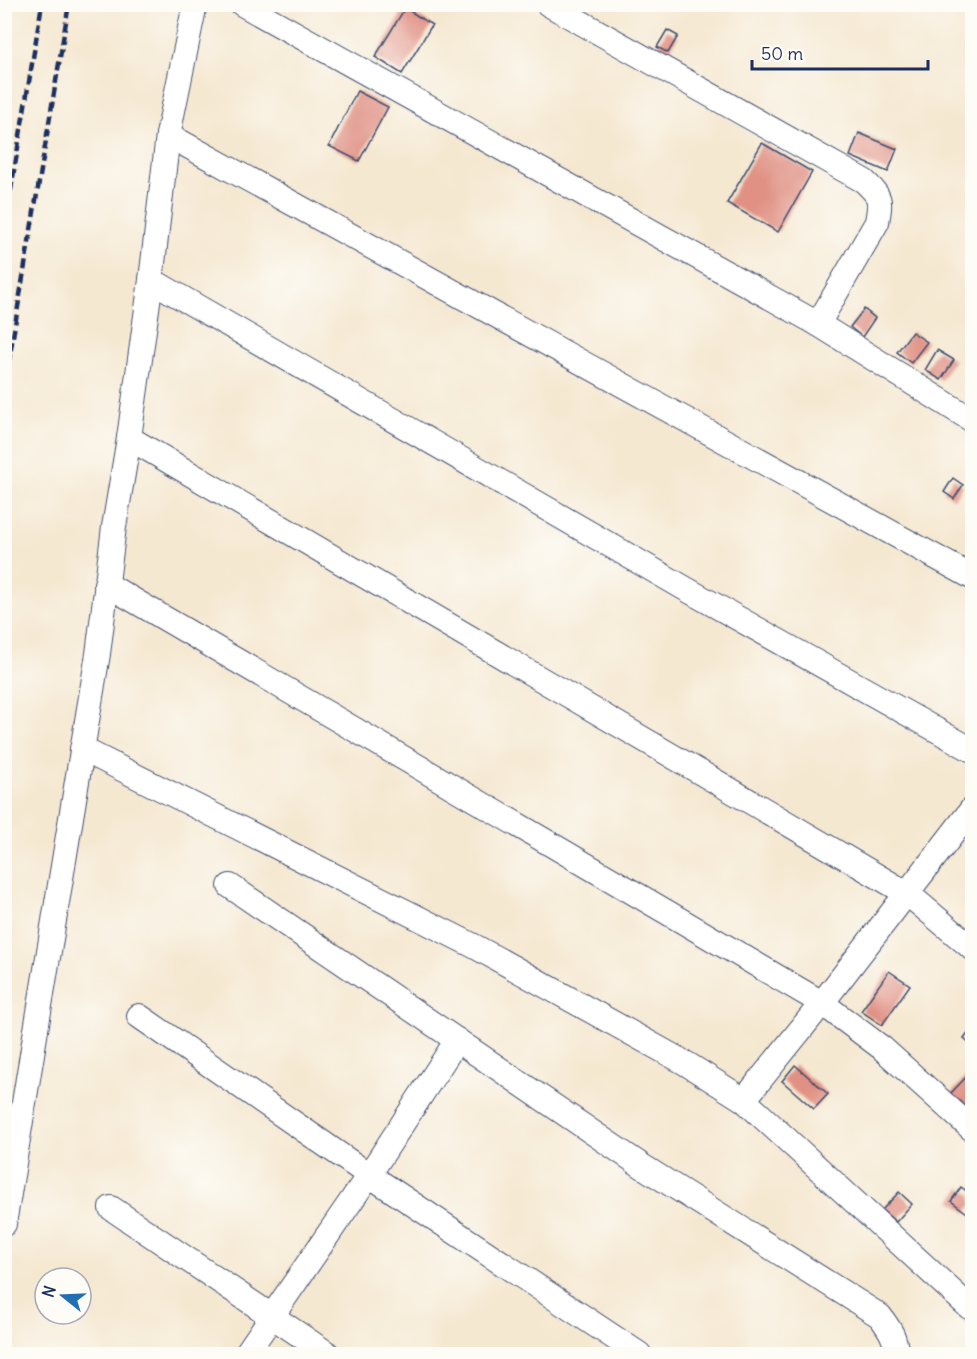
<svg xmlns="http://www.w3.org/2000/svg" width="977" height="1359" font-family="Delius,sans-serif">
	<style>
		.building { fill: #e09184 }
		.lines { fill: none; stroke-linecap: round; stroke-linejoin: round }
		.street-casing { stroke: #3c4b6f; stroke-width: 26 }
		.street { stroke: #fff; stroke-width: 24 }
		.rail { stroke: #1b2f5e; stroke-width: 4.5; stroke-dasharray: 9 4.5; stroke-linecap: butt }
	</style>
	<rect width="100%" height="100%" fill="#fdfcf7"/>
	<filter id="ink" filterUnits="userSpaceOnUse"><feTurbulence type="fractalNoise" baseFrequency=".0167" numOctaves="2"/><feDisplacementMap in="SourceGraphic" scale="12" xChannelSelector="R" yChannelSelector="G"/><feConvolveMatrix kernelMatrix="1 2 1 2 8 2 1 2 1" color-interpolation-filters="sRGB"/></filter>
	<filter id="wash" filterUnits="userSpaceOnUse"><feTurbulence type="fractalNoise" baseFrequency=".008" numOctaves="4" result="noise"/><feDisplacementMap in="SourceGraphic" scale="24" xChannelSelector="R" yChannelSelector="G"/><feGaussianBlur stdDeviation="1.35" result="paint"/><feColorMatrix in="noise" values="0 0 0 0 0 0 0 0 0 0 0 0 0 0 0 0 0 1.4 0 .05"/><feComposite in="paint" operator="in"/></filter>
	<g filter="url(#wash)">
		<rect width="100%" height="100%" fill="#f5e8d1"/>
		<g id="blocks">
			<g class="building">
				<path d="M405,8L432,25L402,74L375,57Z"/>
				<path d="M667,30L678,36L668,53L657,47Z"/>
				<path d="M357,91L388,107L359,161L329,146Z"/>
				<path d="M859,133L897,149L888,172L850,156Z"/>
				<path d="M762,143L812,172L778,232L727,203Z"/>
				<path d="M864,309L875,318L862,337L850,327Z"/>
				<path d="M912,332L927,342L911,363L897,352Z"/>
				<path d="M937,350L954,360L941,380L925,370Z"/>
				<path d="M953,478L963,485L954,499L944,492Z"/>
				<path d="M889,971L910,985L882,1025L861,1011Z"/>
				<path d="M972,1028V1046L964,1039Z"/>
				<path d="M795,1065L828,1094L814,1109L782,1081Z"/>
				<path d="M968,1075L972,1079V1105L968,1111L950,1094Z"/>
				<path d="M961,1187L972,1195V1204L967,1213L951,1201Z"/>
				<path d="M899,1192L912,1204L896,1222L882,1210Z"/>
			</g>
		</g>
	</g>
	<g filter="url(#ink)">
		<use href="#blocks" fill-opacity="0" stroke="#3c4b6f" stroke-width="1.5"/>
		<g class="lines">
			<defs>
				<g id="street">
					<path d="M242,4L818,324L972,420"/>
					<path d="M548,4L864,181C881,197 881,199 877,222L818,324"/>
					<path d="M168,135L972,577"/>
					<path d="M151,280L686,589L972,750"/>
					<path d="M129,438L908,894L972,948"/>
					<path d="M106,584L822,1003L882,1048L972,1129"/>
					<path d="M82,749L474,946L687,1064L744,1100L969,1307"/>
					<path d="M230,886L642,1166L880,1316C888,1327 898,1340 895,1354"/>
					<path d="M139,1016L369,1175L639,1354"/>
					<path d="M744,1100L822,1003L972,809"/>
					<path d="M111,1208L328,1354"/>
					<path d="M4,1224L98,654L114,527L129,438L151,280L168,135L195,4"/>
					<path d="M246,1354L369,1175L457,1040"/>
				</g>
			</defs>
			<use href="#street" class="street-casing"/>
			<use href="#street" class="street"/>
			<g class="rail">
				<path d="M4,231L42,4"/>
				<path d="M4,390L69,4"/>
			</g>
		</g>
	</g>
	<rect width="977" height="1359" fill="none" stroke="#fdfcf7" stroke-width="24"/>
	<g transform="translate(63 1296) rotate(288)"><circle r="28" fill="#fdfcf7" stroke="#a3aaba" stroke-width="1.5"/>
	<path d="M0-4.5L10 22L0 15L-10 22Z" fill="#1f6fb2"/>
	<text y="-9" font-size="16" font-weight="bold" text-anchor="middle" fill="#1b2f5e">N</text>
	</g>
	<path d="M752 60v9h176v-9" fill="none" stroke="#1b2f5e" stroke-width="3"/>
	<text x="761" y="60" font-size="18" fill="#1b2f5e" stroke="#fdfcf7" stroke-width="4.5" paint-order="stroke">50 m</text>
</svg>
